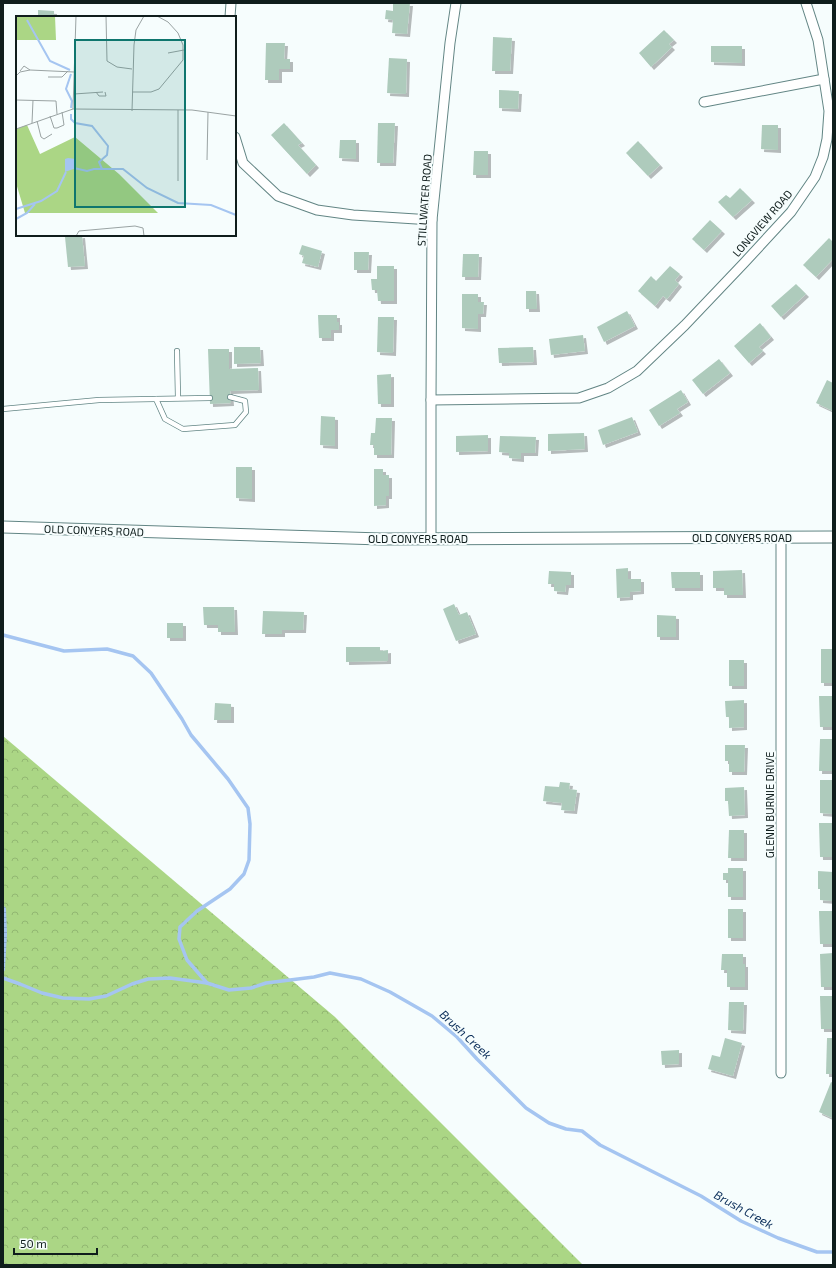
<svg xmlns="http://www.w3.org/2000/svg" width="836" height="1268" font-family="'Exo 2',sans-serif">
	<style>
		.forest { fill: url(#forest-crowns) }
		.water { fill: url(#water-rules) }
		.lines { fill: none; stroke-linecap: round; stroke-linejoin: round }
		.stream { stroke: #a5c5f1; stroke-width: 3.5 }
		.building { fill: #aecbbc; filter: url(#shadow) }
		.service-casing { stroke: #628584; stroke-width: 6 }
		.minor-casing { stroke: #628584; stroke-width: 11 }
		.tertiary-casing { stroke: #628584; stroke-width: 13 }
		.service { stroke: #fff; stroke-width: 4.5 }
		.minor { stroke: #fff; stroke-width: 9 }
		.tertiary { stroke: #fff; stroke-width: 11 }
		.labels { text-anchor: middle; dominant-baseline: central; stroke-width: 4; stroke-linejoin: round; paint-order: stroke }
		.street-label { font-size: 11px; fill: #0f1d1c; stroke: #f6fdfd }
		.water-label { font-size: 12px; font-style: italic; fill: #0a2d59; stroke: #f6fdfd }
		.inset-river { fill: none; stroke: #a5c5f1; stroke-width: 2 }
		.inset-road { fill: none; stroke: #9aa3a3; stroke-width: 1 }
		.view { fill: #0f766e; fill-opacity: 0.15; stroke: #0f766e; stroke-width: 2 }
		.inset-edge { fill: none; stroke: #0f1d1c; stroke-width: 2 }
	</style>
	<defs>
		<pattern id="forest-crowns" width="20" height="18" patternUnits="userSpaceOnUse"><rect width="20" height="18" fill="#abd685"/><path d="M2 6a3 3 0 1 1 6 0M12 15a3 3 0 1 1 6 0" fill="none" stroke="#92b772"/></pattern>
		<pattern id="water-rules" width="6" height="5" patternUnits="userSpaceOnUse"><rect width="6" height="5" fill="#a5c5f1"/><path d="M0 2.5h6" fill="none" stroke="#8da9ce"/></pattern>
		<filter id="shadow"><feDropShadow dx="3" dy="3" stdDeviation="0" flood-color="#0004"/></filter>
	</defs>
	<rect width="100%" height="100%" fill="#f6fdfd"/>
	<path class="forest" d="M3,736L335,1017L583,1265H3Z"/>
	<path class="water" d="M3,905L6,908L7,934L5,970L3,973Z"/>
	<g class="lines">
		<g class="stream">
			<path d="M3,635L64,651L107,649L133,656L151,673L182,719L191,735L228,779L248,808L250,824L249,860L244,874L230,889L197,911L180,927L179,939L187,960L207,983"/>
			<path d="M3,978L20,984L42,993L63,998L89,999L106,996L132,984L148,979L170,978L207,983L229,990L251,988L266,983L314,977L330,973L361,979L390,992L432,1016L457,1037L477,1059L526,1108L549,1123L566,1129L582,1131L600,1145L701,1196L741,1221L778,1238L817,1252H833"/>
		</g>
	</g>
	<g class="building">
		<path d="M393,3H410L407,34L392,33L393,20L385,19L386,10L393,11Z"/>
		<path d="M38,10L54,11V17H38Z"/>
		<path d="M664,30L674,40L669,44L672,47L651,67L639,53Z"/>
		<path d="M493,37L512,38L510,71H492Z"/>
		<path d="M266,43H285L284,59H290V69H279V80H265Z"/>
		<path d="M711,46H742V63L711,62Z"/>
		<path d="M389,58L407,59L406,94L387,93Z"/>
		<path d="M499,90L519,91L518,109L499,108Z"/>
		<path d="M284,123L302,143L298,145L316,165L307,174L271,135Z"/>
		<path d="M378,123H395L393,163H377Z"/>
		<path d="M762,125H778V150L761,149Z"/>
		<path d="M340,140H356V159L339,158Z"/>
		<path d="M638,141L660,165L648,176L626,153Z"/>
		<path d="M474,151H488V175H473Z"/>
		<path d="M740,188L752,200L733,217L718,202L726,195L730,198Z"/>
		<path d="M710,220L722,231L704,250L692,239Z"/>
		<path d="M82,235L85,266L68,267L65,237Z"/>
		<path d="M829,238L833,242V259L816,277L803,265Z"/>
		<path d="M302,245L322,251L318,267L302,263L304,256L299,254Z"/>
		<path d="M354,252H369L368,270H354Z"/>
		<path d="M463,254H479L478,277H462Z"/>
		<path d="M377,266H394V301H378L377,290H372L371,279H377Z"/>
		<path d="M670,266L680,274L675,280L679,284L667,299L663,296L655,306L638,291L651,276L656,281Z"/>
		<path d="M796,284L806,294L781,317L771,306Z"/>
		<path d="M526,291H536L537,309H526Z"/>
		<path d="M462,294H478V302H484L483,314H478V329L462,328Z"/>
		<path d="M627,311L635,326L604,342L597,327Z"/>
		<path d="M318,315H337V322H339V330H331V338H319Z"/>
		<path d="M378,317H394L393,353L377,352Z"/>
		<path d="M760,323L771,337L759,347L763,351L749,363L734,346Z"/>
		<path d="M583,335L585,351L551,355L549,339Z"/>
		<path d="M234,347H260L261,363L234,364Z"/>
		<path d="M533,347L534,362L499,363L498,348Z"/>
		<path d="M208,349H229V369L258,368L259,390L230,391L231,403L210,404Z"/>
		<path d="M719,359L730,373L703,394L692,380Z"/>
		<path d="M391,374V404H378L377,375Z"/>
		<path d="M827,380L833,383V411L816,403Z"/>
		<path d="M681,390L688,402L677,409L680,413L659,426L649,410Z"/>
		<path d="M321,416L335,417V446L320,445Z"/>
		<path d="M632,417L638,432L603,445L598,430Z"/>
		<path d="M376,418H392L391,455H374V445H370L371,433H375Z"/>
		<path d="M584,433L585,449L548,451V434Z"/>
		<path d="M488,435V451L456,452V436Z"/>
		<path d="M500,436L536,437L535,453H521V459L509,458V453L499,452Z"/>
		<path d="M236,467H252V499L236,498Z"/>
		<path d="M374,469H383V475H389V496H386V505L374,506Z"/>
		<path d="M628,568V579H641V591L630,592V597L617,598L616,569Z"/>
		<path d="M742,570L743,595H724V588H713V571Z"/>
		<path d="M549,571L571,572V585H566L565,592L554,591V584H548Z"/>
		<path d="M671,572H700V588H672Z"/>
		<path d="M454,604L459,615L467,612L476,634L456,641L443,609Z"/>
		<path d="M203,607H234L235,632H218V625H204Z"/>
		<path d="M263,611L304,612L303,630H282V634H262Z"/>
		<path d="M657,615L676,616V637H657Z"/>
		<rect x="167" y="623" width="16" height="15"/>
		<path d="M346,647H380V651L388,650V661L346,662Z"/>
		<rect x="821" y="649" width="12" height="34"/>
		<rect x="729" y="660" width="15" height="26"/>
		<path d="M819,696H833V727H820Z"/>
		<path d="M744,700V727L729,728V717H726L725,701Z"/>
		<path d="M215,703L231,704V720H214Z"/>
		<path d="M820,739H833V771H819Z"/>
		<path d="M725,745H745L744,772H729V761H725Z"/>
		<path d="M820,780H833V814L820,813Z"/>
		<path d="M560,782L570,783L569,789L577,790L574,811L561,810L562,803L543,801L545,786L559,787Z"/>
		<path d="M744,787L745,815L729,816L728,801H725V788Z"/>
		<path d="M819,823H833V857H820Z"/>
		<path d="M729,830H744V858H728Z"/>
		<path d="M728,868H743V897H728V880H723V873H728Z"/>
		<path d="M818,871L833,872V901L820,900V889H818Z"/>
		<rect x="728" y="909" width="15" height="29"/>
		<path d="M819,911H833V944H820Z"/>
		<path d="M833,953V987H821L820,954Z"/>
		<path d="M722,954H743V964H745V987H727V970H721Z"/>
		<path d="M820,996H833V1029H821Z"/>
		<path d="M729,1002H744L743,1031L728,1030Z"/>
		<path d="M725,1038L742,1043L733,1076L708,1069L712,1055L720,1057Z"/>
		<path d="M827,1038H833V1074H826Z"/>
		<path d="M679,1050V1064L662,1065L661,1051Z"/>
		<path d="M831,1082L833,1083L832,1118L819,1112Z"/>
	</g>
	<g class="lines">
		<defs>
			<g id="service">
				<path d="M177,351L178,398"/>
				<path d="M156,399L165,419L183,429L235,425L246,412L245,401L230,397"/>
				<path d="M3,409L99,400L210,398"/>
			</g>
			<g id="minor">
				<path d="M230,17L231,3"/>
				<path d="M704,102L824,79"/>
				<path d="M235,137L243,163L278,196L317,210L353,215L432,220"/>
				<path d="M431,400L579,398L608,388L637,371L685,325L744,263L791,212L815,177L823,157L827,139L829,111L818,40L806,3"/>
				<path d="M781,537V1073"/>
				<path d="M431,538V400L432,220L450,43L456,3"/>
			</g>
			<path id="tertiary" d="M3,527L381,539L833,537"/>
		</defs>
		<use href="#service" class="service-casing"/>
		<use href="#minor" class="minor-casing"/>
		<use href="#tertiary" class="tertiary-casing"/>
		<use href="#service" class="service"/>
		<use href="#minor" class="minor"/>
		<use href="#tertiary" class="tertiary"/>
	</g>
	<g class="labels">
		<g class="street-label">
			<text transform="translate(424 200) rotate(-86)">STILLWATER ROAD</text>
			<text transform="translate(762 223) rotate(-49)">LONGVIEW ROAD</text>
			<text transform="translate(94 530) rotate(2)">OLD CONYERS ROAD</text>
			<text x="742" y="537">OLD CONYERS ROAD</text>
			<text x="418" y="538">OLD CONYERS ROAD</text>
			<text transform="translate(769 805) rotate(-90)">GLENN BURNIE DRIVE</text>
		</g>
		<g class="water-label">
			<text transform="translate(466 1034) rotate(43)">Brush Creek</text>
			<text transform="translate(744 1209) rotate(29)">Brush Creek</text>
		</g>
	</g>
	<g transform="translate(16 16)">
		<rect width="220" height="220" fill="#f6fdfd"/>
		<path d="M0,0H39L40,24H0ZM11,109L24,138L59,121L103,158L142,197H9L0,167V113Z" fill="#abd685"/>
		<path d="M52,142L60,143V152L49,156V143Z" fill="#a5c5f1"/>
		<path class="inset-river" d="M11,4L34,45L54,54M55,92L56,85L50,73L55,58M55,98V103L59,107L76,110L92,130L91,139L83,146L86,153M58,152L71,155L78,153H107L131,172L162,187L195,189L220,199M0,193L25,185L41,175L50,156M0,203L11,197L19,188"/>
		<path class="inset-road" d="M90,0L91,45L101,51L116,53M152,37L168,34M4,55L8,50L14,54M0,60L4,56L14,54L58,56M32,61H46L52,55M80,76L83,80H90L89,76M116,76H135L143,73L167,44V29L162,17L152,6L141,0M58,78L87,76M0,84L40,85L41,98M57,93L60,0M162,94V165M116,95L118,29L120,14L128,0M34,100L38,112H41L48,109L46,96M21,105L25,121L28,123L36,118M16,107L17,84M0,113L57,93L176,94L220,100M191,144L192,96M60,220L63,215L119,210L127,212L128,220"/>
		<path class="view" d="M59,24H169V191H59Z"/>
		<rect width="220" height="220" class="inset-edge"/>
	</g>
	<rect width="836" height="1268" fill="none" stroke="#0f1d1c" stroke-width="8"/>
	<path d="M14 1248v6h83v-6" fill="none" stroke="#0f1d1c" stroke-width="2"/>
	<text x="20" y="1248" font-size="12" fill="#0f1d1c" stroke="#f6fdfd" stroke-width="3" paint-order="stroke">50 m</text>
</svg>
